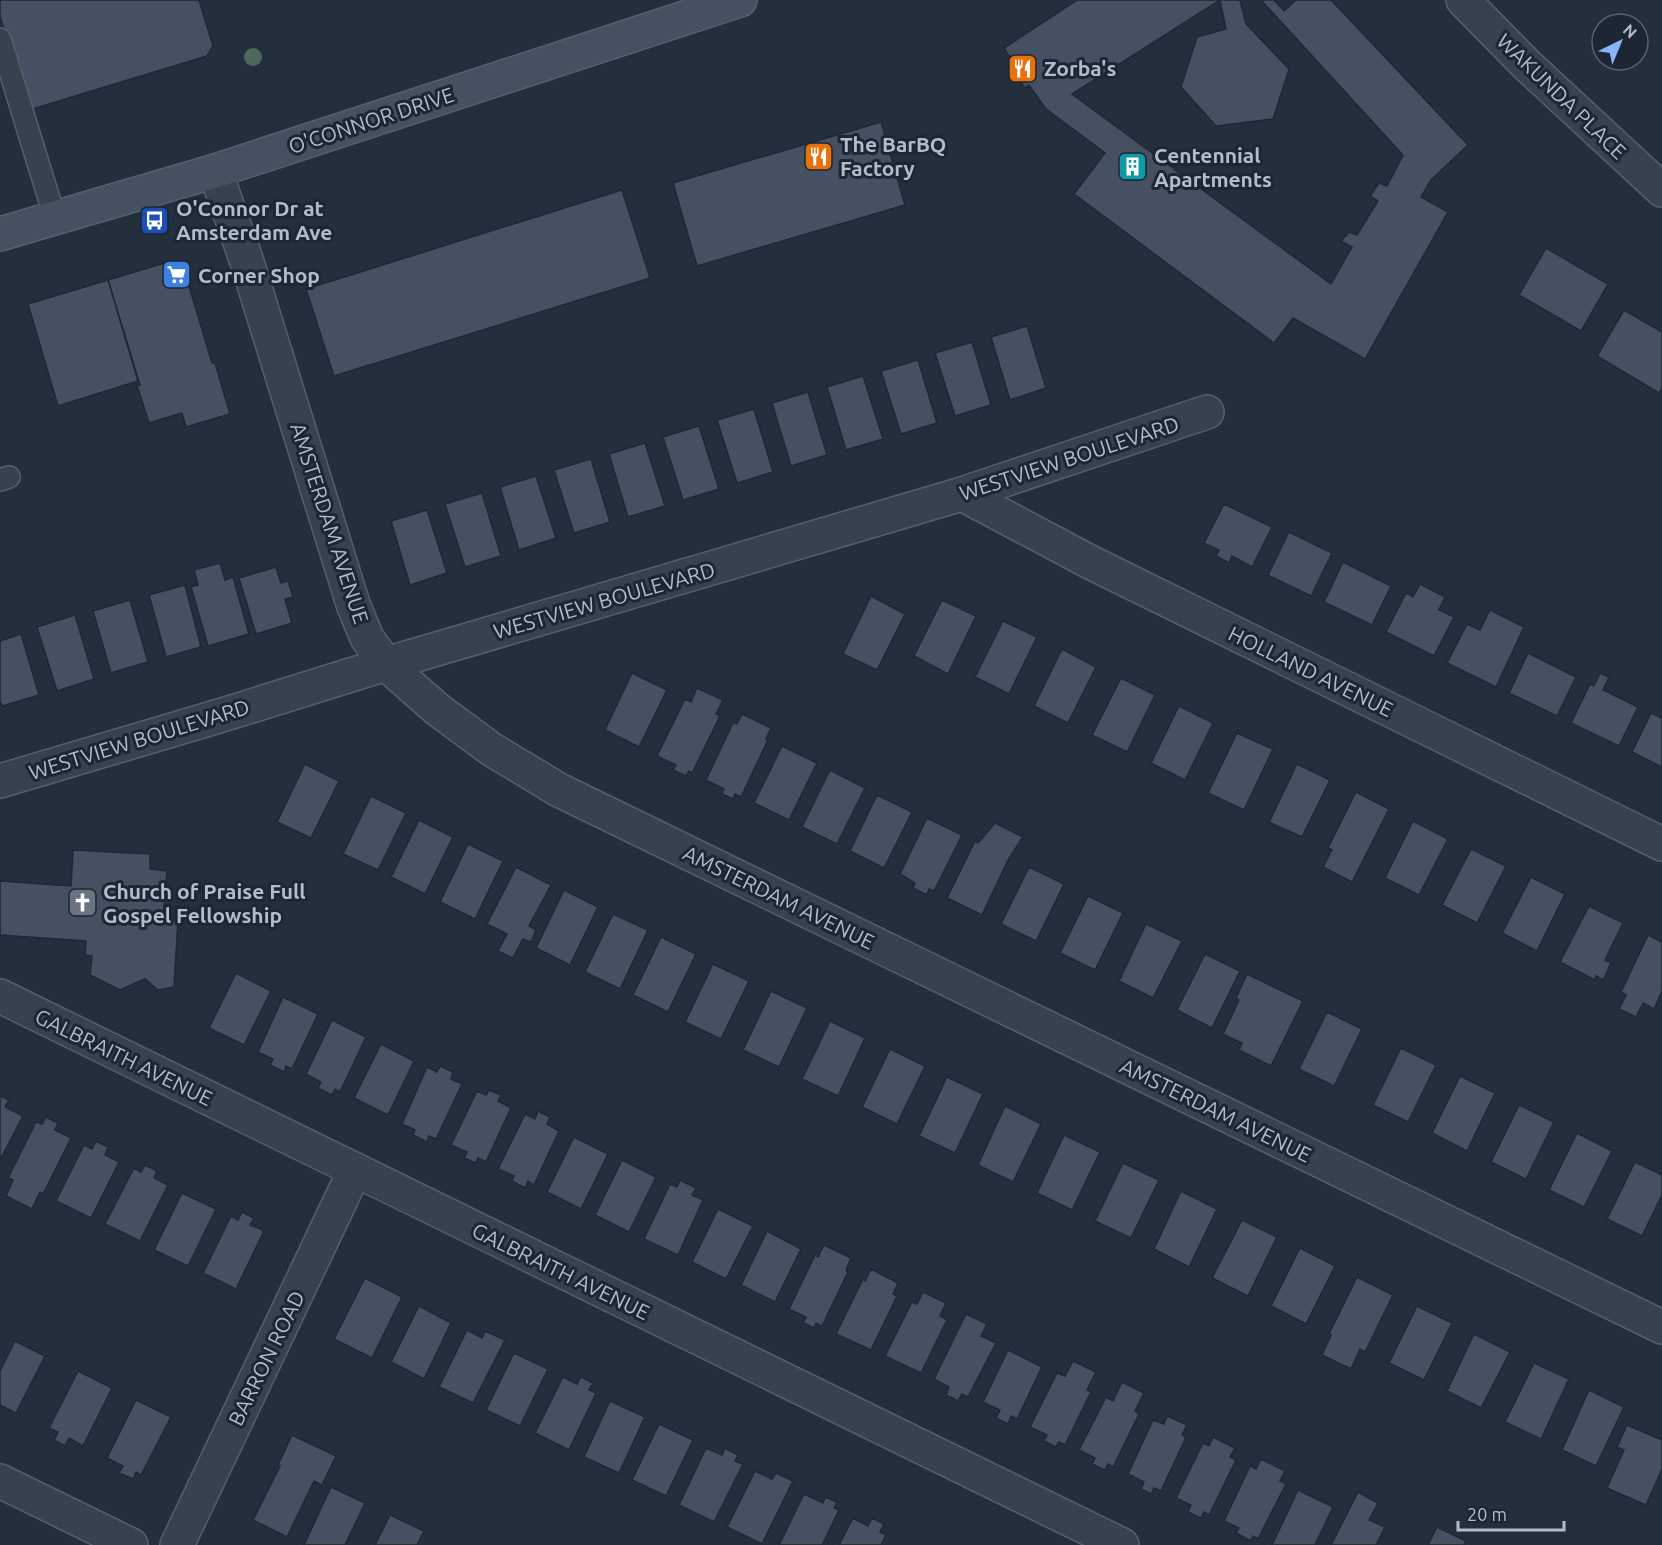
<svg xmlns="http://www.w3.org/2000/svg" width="1662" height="1545" font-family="Ubuntu,sans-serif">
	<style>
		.building { fill: #455162; stroke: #1f2835; stroke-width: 1.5 }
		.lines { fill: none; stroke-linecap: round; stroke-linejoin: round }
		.lane-casing { stroke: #565f6c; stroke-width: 24 }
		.street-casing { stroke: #565f6c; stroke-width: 36 }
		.secondary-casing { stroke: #565f6c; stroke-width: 36 }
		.lane { stroke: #38414e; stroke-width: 21 }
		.street { stroke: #38414e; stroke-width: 33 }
		.secondary { stroke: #465061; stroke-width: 33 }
		.tree { fill: #4b6a5d }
		.labels { text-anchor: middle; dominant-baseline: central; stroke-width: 6; stroke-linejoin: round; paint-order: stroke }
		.poi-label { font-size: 21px; font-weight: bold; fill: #b4bcc9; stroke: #1d2633; text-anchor: start }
		.street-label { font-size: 21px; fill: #b4bcc9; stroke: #1d2633 }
	</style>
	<rect width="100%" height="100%" fill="#242f3e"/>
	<g class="building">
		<path d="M0,0H199L213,46L207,56L29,110L0,16Z"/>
		<path d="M1077,0H1240L1246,24L1289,69L1273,119L1216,126L1181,87L1197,37L1226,29L1220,0L1072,94L1331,284L1352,247L1341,241L1349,232L1357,235L1378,201L1370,196L1379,183L1387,186L1403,155L1261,0H1274L1284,11L1296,0H1331L1468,145L1431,180L1421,197L1448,212L1365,359L1293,318L1274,343L1074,194L1105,153L1046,109L1029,85L1025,88L1016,75L1020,72L1004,48Z"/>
		<path d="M881,122L905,205L697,266L673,183Z"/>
		<path d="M622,190L650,278L334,376L306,289Z"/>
		<path d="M1546,248L1608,284L1581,331L1519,295Z"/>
		<path d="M171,261L184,269L212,363H215L230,414L186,427L182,413L149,423L137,385H140L108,280Z"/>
		<path d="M108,280L138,381L58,406L28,304Z"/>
		<path d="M1624,310L1662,332V388L1659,393L1597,356Z"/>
		<path d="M1027,326L1046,388L1010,400L991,337Z"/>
		<path d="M972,342L991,405L955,416L935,353Z"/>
		<path d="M918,360L937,423L901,434L881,371Z"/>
		<path d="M863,376L883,439L846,450L827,387Z"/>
		<path d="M808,392L827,455L791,466L772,403Z"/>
		<path d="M754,409L773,472L737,483L717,420Z"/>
		<path d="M699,426L719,489L683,500L663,437Z"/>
		<path d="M645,443L665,506L628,517L609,454Z"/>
		<path d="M591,459L610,522L574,533L554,470Z"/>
		<path d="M536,476L556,538L519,550L500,487Z"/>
		<path d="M482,493L501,556L465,567L445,504Z"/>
		<path d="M1224,504L1272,527L1252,567L1232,556L1229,563L1216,556L1219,550L1204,543Z"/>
		<path d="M427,510L447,573L410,585L391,521Z"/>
		<path d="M1289,532L1332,553L1311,596L1268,575Z"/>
		<path d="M1343,562L1391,586L1372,625L1324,602Z"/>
		<path d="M220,563L225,580L233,577L249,634L208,646L191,587L198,585L194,570Z"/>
		<path d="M276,567L281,583L288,581L293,597L285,599L292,623L256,634L239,578Z"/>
		<path d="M1420,584L1445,597L1439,610L1454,617L1434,656L1386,632L1406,593L1413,597Z"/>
		<path d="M185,585L201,647L166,657L149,595Z"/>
		<path d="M871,596L905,614L877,670L843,654Z"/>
		<path d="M130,600L148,662L111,673L93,611Z"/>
		<path d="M942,600L976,616L948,674L914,656Z"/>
		<path d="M1490,610L1524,627L1496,687L1447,663L1467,624L1480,630Z"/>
		<path d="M75,615L94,679L57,691L37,627Z"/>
		<path d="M1003,621L1037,637L1009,694L975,677Z"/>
		<path d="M21,634L39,695L2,706L0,701V641Z"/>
		<path d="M1062,649L1096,667L1068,723L1034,706Z"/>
		<path d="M1528,653L1576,677L1557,716L1509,693Z"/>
		<path d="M632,673L667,690L639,747L605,730Z"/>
		<path d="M1600,673L1609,677L1603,690L1638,707L1619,746L1571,723L1590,684L1594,686Z"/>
		<path d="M1121,678L1155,695L1127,752L1092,735Z"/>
		<path d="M697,688L723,700L716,714L720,716L692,773L689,771L686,776L673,770L676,765L657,756L685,699L691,702Z"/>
		<path d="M1179,706L1213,723L1185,780L1151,763Z"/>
		<path d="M1651,713L1662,718V767L1632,752Z"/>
		<path d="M742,714L771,728L766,739L768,740L741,797L735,794L733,799L722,794L724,789L706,780L733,723L737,724Z"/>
		<path d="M1237,733L1273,749L1244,810L1208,793Z"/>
		<path d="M782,746L817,763L789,820L754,803Z"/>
		<path d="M305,764L339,781L311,838L277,822Z"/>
		<path d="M1297,764L1330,780L1302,837L1269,822Z"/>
		<path d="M830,770L865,788L837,844L802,827Z"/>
		<path d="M1356,792L1389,809L1352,882L1323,867L1332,850L1328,848Z"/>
		<path d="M877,795L912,812L884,868L850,851Z"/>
		<path d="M371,796L406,813L378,870L343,854Z"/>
		<path d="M927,818L962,835L934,891L929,889L927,895L913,888L915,883L900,874Z"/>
		<path d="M419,820L453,837L425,894L391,877Z"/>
		<path d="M1413,821L1448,839L1419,895L1385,878Z"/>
		<path d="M995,823L1023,837L1009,858L982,915L947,898L975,841L978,843Z"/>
		<path d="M468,844L503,861L475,919L440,902Z"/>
		<path d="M1471,849L1506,866L1477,923L1442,905Z"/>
		<path d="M73,850L150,854V869L167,871L163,920L178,921L174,987L158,990L145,979L120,990L90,975L92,956L85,955L86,941L0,935V881L71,886Z"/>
		<path d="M516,867L551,885L529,926L536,930L531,942L523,939L513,958L498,951L507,934L487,924Z"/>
		<path d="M1029,867L1064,884L1036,941L1001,924Z"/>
		<path d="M1531,877L1565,894L1537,951L1502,933Z"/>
		<path d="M564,890L598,907L570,965L536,948Z"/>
		<path d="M1088,896L1123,913L1095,970L1060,953Z"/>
		<path d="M1589,906L1623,923L1605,960L1611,963L1603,980L1596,976L1595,980L1560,962Z"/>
		<path d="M613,914L648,930L620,989L585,972Z"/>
		<path d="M1146,924L1182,941L1153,998L1119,981Z"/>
		<path d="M1648,935L1662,942V991L1654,1009L1643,1003L1636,1017L1619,1009L1626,995L1621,992Z"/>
		<path d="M661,937L696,954L668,1012L633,995Z"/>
		<path d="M1205,954L1240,971L1212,1028L1177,1010Z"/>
		<path d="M713,964L749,981L721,1039L685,1022Z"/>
		<path d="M236,973L271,991L244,1045L209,1028Z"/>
		<path d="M1247,974L1303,1001L1271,1066L1239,1050L1242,1043L1223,1034L1239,1000L1236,998Z"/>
		<path d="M771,991L807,1008L779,1067L743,1050Z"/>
		<path d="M283,997L318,1014L292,1069L286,1066L284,1072L270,1065L273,1059L258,1052Z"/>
		<path d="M1327,1012L1362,1029L1334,1086L1299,1069Z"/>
		<path d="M332,1020L366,1037L340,1092L335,1089L332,1095L318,1088L321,1082L306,1074Z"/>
		<path d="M830,1021L865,1038L838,1096L802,1079Z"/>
		<path d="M381,1044L414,1061L388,1115L354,1098Z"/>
		<path d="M1401,1048L1436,1065L1408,1122L1373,1105Z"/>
		<path d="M890,1049L925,1066L897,1124L862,1107Z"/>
		<path d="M440,1066L453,1072L451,1079L462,1084L436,1139L429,1136L427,1142L413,1135L415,1130L402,1124L427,1067L437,1072Z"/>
		<path d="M1460,1076L1495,1093L1467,1151L1432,1133Z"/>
		<path d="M947,1077L983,1094L955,1153L919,1136Z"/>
		<path d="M489,1090L501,1095L498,1101L511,1108L486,1162L478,1158L476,1163L464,1158L467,1152L451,1145L477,1091L486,1095Z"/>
		<path d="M0,1096L9,1100L5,1107L23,1116L0,1160Z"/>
		<path d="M1519,1105L1554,1122L1526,1179L1491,1162Z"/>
		<path d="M1005,1106L1041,1124L1013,1182L978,1165Z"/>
		<path d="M538,1111L550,1117L547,1124L559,1131L534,1185L528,1181L525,1188L512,1181L514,1176L498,1169L525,1114L535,1119Z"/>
		<path d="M46,1117L58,1123L55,1130L71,1138L43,1194L40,1192L32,1209L6,1196L13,1180L8,1178L36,1122L42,1124Z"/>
		<path d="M1577,1133L1612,1151L1584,1207L1549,1190Z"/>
		<path d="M1064,1135L1100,1152L1072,1210L1037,1193Z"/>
		<path d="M574,1137L608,1154L581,1209L547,1192Z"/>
		<path d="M96,1141L108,1147L105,1155L119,1162L91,1218L56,1201L84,1145L92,1149Z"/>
		<path d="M622,1160L656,1177L629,1232L595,1215Z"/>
		<path d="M1635,1162L1662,1175V1195L1642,1236L1607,1219Z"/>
		<path d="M1123,1163L1159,1180L1131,1238L1095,1221Z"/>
		<path d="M145,1165L157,1171L154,1178L168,1185L140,1241L105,1224L134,1168L141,1172Z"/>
		<path d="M680,1180L696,1188L692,1195L703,1200L678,1255L644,1239L670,1184L677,1187Z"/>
		<path d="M1181,1191L1217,1209L1189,1267L1154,1249Z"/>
		<path d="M182,1193L216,1209L188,1266L154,1250Z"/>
		<path d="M718,1209L753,1226L726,1279L692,1262Z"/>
		<path d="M242,1212L254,1218L250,1225L263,1230V1233L236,1289L203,1273L231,1216L238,1220Z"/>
		<path d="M1242,1220L1277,1237L1248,1296L1212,1278Z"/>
		<path d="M767,1231L801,1249L775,1302L741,1285Z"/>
		<path d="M824,1245L851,1258L846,1270L848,1272L822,1326L816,1323L814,1328L803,1323L806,1317L789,1309L815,1255L818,1257Z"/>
		<path d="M1300,1248L1335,1266L1306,1324L1271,1306Z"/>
		<path d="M871,1269L898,1283L893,1294L897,1296L871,1350L836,1334L863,1279L865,1281Z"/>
		<path d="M1357,1277L1393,1295L1365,1352L1360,1349L1351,1369L1322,1355L1331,1335L1329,1334Z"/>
		<path d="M365,1278L402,1297L372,1358L334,1339Z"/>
		<path d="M923,1292L946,1303L940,1316L947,1320L921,1373L885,1356L912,1302L917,1304Z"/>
		<path d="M419,1306L451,1323L424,1379L391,1362Z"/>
		<path d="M1417,1306L1452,1323L1424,1380L1389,1363Z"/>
		<path d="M966,1314L987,1324L981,1336L996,1343L968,1397L962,1394L958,1401L946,1395L949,1387L934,1379Z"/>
		<path d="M467,1330L482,1338L485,1331L505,1340L473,1403L439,1387Z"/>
		<path d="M1474,1334L1510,1352L1481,1408L1447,1391Z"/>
		<path d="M15,1341L45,1356L16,1413L0,1405V1371Z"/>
		<path d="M1008,1350L1042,1367L1017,1419L1011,1416L1008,1424L996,1418L1000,1410L983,1402Z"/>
		<path d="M514,1353L548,1369L520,1426L486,1410Z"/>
		<path d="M1073,1361L1096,1372L1087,1390L1091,1392L1065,1445L1059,1442L1056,1447L1044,1441L1047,1435L1030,1427L1057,1373L1065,1376Z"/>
		<path d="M1534,1363L1569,1379L1541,1439L1505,1422Z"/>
		<path d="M78,1371L112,1388L83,1446L69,1438L65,1446L54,1440L58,1432L49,1428Z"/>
		<path d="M563,1377L577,1384L581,1377L593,1383L589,1390L596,1393L569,1450L535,1433Z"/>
		<path d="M1122,1382L1144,1393L1135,1411L1139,1414L1113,1467L1108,1464L1105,1470L1092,1464L1095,1458L1079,1450L1106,1397L1113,1401Z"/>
		<path d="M1589,1390L1624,1407L1596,1466L1562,1450Z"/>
		<path d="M136,1400L171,1417L141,1475L136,1472L133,1479L119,1473L123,1466L107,1458Z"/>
		<path d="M610,1401L645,1417L619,1473L584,1457Z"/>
		<path d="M1167,1416L1187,1425L1182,1435L1186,1437L1161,1491L1154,1488L1151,1494L1141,1489L1144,1482L1128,1474L1153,1420L1164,1424Z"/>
		<path d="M659,1424L693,1440L666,1496L632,1480Z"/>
		<path d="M1627,1425L1662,1440V1469L1646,1505L1607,1488L1624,1450L1617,1447Z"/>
		<path d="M292,1435L336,1456L322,1485L314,1481L287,1537L253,1520L280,1466L278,1465Z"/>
		<path d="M1213,1437L1235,1448L1230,1457L1236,1460L1209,1515L1204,1512L1201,1518L1188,1512L1191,1505L1176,1498L1203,1443L1209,1446Z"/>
		<path d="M706,1448L722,1455L725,1448L738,1455L735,1461L743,1464L714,1522L679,1505Z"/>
		<path d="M1261,1459L1285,1471L1280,1481L1286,1484L1258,1539L1253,1536L1251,1541L1236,1533L1239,1528L1224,1521L1250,1466L1256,1469Z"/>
		<path d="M755,1471L772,1479L776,1473L793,1481L762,1544L727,1527Z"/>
		<path d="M331,1487L365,1503L345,1545H304Z"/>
		<path d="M1298,1490L1333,1507L1315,1545H1272Z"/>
		<path d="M1358,1492L1378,1503L1369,1520L1385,1527L1376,1545H1331Z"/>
		<path d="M804,1494L823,1503L825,1497L837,1502L834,1508L839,1510L822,1545H779Z"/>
		<path d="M390,1515L424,1531L417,1545H375Z"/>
		<path d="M853,1518L868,1526L872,1518L884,1524L880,1532L886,1535L881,1545H839Z"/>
		<path d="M1437,1527L1466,1541L1464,1545H1428Z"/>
	</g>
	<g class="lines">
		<defs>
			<g id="lane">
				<path d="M0,39L55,218"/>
				<path d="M0,480L9,477"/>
			</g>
			<g id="street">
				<path d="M1463,0L1527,65L1662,190"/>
				<path d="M215,171L247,262L353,604L367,638L386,664L437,709L491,749L559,790L1662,1327"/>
				<path d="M962,494L1090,562L1662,844"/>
				<path d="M0,781L219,716L386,664L962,494L1207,412"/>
				<path d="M0,996L1122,1545"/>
				<path d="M0,1481L131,1545"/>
				<path d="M177,1545L355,1170"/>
			</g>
			<path id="secondary" d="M0,234L215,171L740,0"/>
		</defs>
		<use href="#lane" class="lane-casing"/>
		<use href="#street" class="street-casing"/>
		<use href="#secondary" class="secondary-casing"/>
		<use href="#lane" class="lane"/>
		<use href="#street" class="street"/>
		<use href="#secondary" class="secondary"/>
	</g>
	<circle class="tree" cx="253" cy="57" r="9"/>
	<defs>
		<symbol id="restaurant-square" viewBox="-11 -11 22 22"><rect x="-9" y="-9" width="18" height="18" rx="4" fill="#e8710a" stroke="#1d2633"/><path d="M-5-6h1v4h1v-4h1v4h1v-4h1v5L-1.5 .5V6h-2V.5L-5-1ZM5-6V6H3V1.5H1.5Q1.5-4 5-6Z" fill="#fff"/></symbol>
		<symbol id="building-square" viewBox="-11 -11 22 22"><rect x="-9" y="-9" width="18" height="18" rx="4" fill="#0f9aa8" stroke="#1d2633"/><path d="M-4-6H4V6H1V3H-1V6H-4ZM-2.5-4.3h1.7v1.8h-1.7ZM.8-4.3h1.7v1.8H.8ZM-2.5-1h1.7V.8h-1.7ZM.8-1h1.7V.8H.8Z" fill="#fff"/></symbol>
		<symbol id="bus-square" viewBox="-11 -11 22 22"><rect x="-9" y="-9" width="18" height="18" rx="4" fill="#1a4fb4" stroke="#1d2633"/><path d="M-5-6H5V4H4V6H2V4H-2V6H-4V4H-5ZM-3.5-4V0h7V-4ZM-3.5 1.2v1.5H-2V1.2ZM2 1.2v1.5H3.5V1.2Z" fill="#fff"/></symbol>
		<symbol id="supermarket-square" viewBox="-11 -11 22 22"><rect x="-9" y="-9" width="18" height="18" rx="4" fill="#3f7fe0" stroke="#1d2633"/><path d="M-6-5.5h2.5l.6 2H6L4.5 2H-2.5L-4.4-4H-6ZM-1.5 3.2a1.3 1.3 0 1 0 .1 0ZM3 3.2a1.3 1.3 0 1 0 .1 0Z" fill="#fff"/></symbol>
		<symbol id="church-square" viewBox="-11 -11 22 22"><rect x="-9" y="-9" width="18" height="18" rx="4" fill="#6b7280" stroke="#1d2633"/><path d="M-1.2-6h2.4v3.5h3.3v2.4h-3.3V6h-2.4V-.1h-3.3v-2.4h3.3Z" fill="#fff"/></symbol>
	</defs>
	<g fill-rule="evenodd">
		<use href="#restaurant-square" x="1006" y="52" width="33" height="33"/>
		<use href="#restaurant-square" x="802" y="140" width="33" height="33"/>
		<use href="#building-square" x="1116" y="150" width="33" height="33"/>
		<use href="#bus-square" x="138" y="204" width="33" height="33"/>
		<use href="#supermarket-square" x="160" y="258" width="33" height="33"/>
		<use href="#church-square" x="66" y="886" width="33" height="33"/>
	</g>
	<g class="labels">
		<g class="poi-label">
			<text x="1044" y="68">Zorba's</text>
			<text x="840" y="144">The BarBQ<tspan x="840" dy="24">Factory</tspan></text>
			<text x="1154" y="155">Centennial<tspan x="1154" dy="24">Apartments</tspan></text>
			<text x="176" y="208">O'Connor Dr at<tspan x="176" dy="24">Amsterdam Ave</tspan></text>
			<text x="198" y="275">Corner Shop</text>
			<text x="103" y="891">Church of Praise Full<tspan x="103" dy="24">Gospel Fellowship</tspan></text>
		</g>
		<g class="street-label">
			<text transform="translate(1562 96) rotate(44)">WAKUNDA PLACE</text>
			<text transform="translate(371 120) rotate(-18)">O'CONNOR DRIVE</text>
			<text transform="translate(1069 458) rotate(-18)">WESTVIEW BOULEVARD</text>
			<text transform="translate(330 523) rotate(72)">AMSTERDAM AVENUE</text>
			<text transform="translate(604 600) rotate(-16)">WESTVIEW BOULEVARD</text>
			<text transform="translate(1311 671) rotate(26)">HOLLAND AVENUE</text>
			<text transform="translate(139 739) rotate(-17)">WESTVIEW BOULEVARD</text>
			<text transform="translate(779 897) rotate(26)">AMSTERDAM AVENUE</text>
			<text transform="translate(124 1057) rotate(26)">GALBRAITH AVENUE</text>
			<text transform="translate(1216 1110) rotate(26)">AMSTERDAM AVENUE</text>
			<text transform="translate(561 1271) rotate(26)">GALBRAITH AVENUE</text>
			<text transform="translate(266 1358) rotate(-64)">BARRON ROAD</text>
		</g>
	</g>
	<g transform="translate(1620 42) rotate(43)"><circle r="28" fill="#1d2633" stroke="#59626f" stroke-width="1.5"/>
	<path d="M0-4.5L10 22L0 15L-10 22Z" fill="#8ab4f8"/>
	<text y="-9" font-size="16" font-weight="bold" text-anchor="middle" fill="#b4bcc9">N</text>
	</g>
	<path d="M1458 1521v9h106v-9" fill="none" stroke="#b4bcc9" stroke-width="3"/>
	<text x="1467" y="1521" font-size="18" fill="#b4bcc9" stroke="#1d2633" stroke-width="4.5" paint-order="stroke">20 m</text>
</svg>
